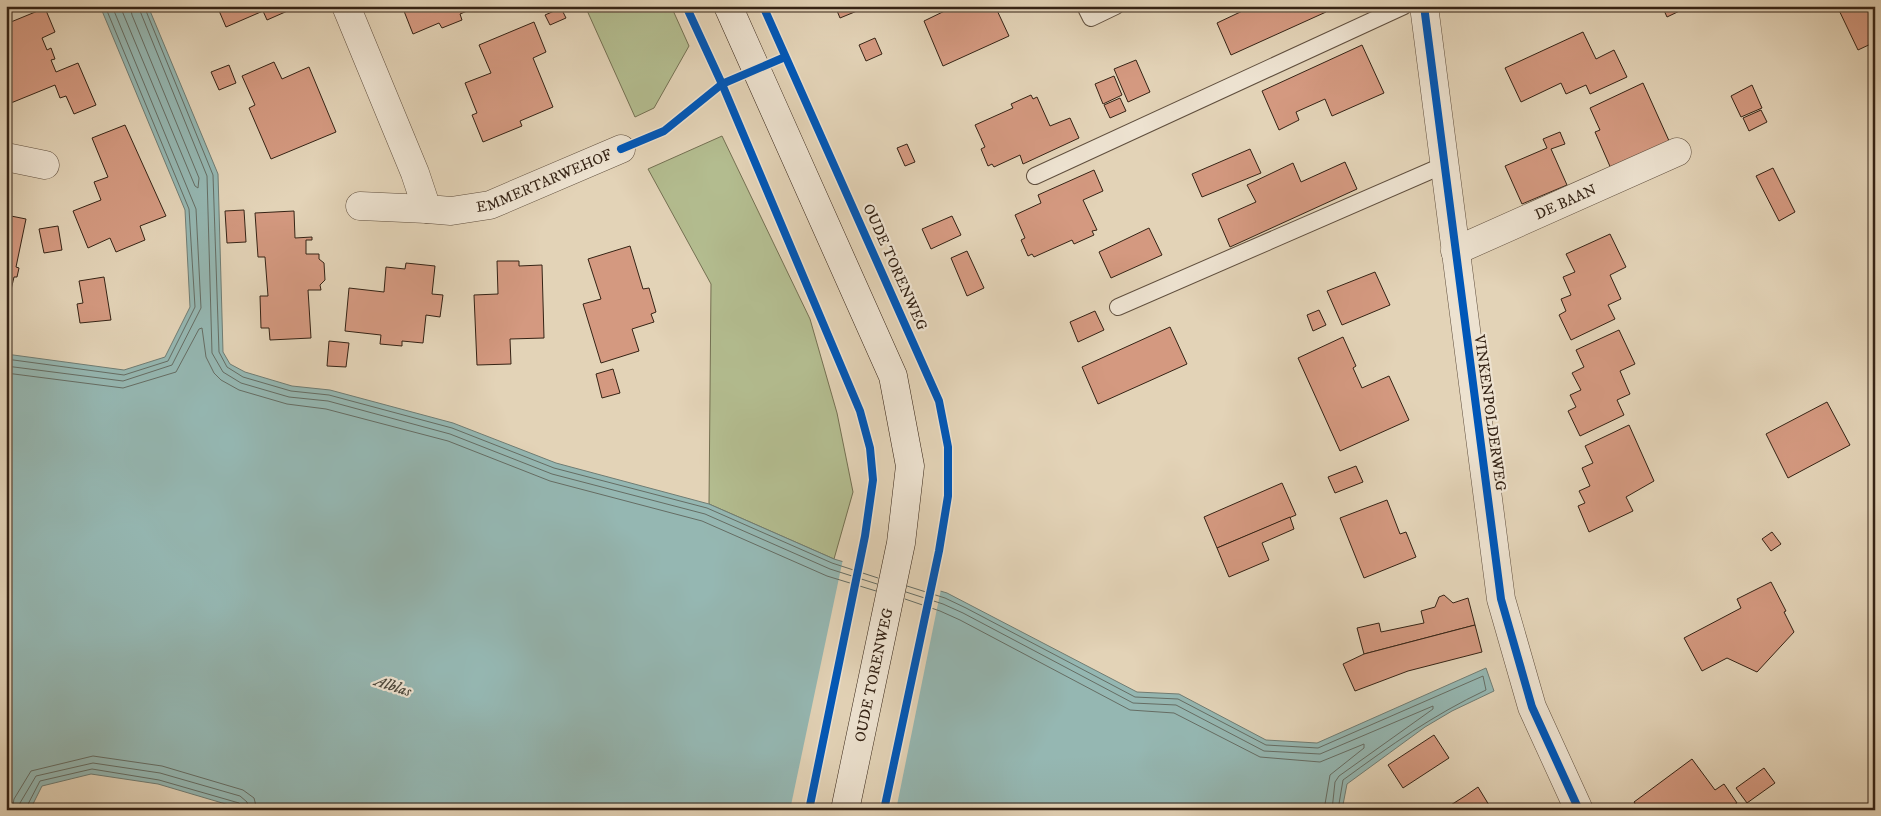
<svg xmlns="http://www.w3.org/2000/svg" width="1881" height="816" font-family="'IM FELL DW Pica',serif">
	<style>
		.green { fill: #b3bc8f; stroke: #747052 }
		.water { fill: #95b7b2; stroke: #6f7c73 }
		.pier { fill: #e3d3b7 }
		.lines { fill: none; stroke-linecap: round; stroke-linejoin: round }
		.shore { stroke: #656d64; stroke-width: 1 }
		.building { fill: #d49980; stroke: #352315 }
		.lane-casing { stroke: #604f3e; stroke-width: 18 }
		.street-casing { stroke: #604f3e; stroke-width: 29 }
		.secondary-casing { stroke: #352315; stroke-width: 29 }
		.lane { stroke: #ede2d0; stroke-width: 16 }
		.street { stroke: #ede2d0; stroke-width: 28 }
		.secondary { stroke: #ede2d0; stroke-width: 28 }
		.cycleway-casing { stroke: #ede2d0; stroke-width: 11 }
		.cycleway { stroke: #0057b8; stroke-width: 8 }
		.labels { text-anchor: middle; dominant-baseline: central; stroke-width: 4.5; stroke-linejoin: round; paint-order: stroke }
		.street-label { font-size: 15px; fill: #352315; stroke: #ede2d0 }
		.water-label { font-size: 16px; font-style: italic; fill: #4d483c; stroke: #ede2d0 }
	</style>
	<rect width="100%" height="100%" fill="#e3d3b7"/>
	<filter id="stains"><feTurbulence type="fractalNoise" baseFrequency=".004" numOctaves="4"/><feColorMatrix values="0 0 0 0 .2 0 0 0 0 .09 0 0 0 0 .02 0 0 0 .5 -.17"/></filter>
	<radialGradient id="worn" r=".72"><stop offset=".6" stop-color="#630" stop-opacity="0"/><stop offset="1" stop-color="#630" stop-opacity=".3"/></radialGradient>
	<g class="green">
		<path d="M585,6H671L689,46L654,108L635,117Z"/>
		<path d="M722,136L810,319L837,413L853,492L834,559L709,504L711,284L648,169Z"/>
	</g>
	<path class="water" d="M100,6H148L218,174L223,352L230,364L245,372L292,386L330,390L453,423L556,463L709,504L834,559L947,593L1137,692L1179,694L1266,740L1317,743L1486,668L1494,691L1452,711L1425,727L1347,784L1342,810H246L158,784L91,774L42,786L30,810H6V354L124,370L165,357L190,307L185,210Z"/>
	<path class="pier" d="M843,559L941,589L896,810H790Z"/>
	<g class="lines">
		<g class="shore">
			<path d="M120,6L195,186L198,188L199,178L132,15L130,6"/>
			<path d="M138,6L207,176L212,353L223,372L241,383L289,397L328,401L450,434L552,474L705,514L830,569L877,584"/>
			<path d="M144,6L213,175L219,352L227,367L243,377L291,391L329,395L452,428L554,468L707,508L832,563L878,578"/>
			<path d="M6,359L124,375L168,361L195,307L189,209L105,6"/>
			<path d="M6,366L123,381L172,365L201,308L196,209L112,6"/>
			<path d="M6,373L123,388L176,372L199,329L202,328L206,357L214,373L221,380L239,390L287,404L326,409L448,441L550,481L702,521L827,576L876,591"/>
			<path d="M907,586L945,598L966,608L1135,697L1178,699L1266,745L1318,748L1483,676L1486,690C1433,715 1391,745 1343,780L1338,810"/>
			<path d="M906,592L943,604L963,613L1133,703L1176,705L1264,751L1320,754L1433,706V709L1339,776L1335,782L1332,810"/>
			<path d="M905,599L940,611L960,620L1130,710L1174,713L1260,757L1320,762L1364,744V748L1330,775L1324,810"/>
			<path d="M12,810L14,799L31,771L93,756L162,766L243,790L254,798L257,810"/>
			<path d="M19,810L20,803L36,776L93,763L160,773L240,796L247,802L249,810"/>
			<path d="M25,810L40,781L92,769L159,780L239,803L243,810"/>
		</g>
	</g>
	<g class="building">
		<path d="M217,6H291L292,9L267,20L263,11L226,27Z"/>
		<path d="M402,6H479L460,14L462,20L442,28L439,23L413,34Z"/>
		<path d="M835,6H855L857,11L840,18Z"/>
		<path d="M955,6H995L1009,36L943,66L924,21Z"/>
		<path d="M1253,6H1324L1326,12L1231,55L1217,23Z"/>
		<path d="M1662,6H1690L1667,17Z"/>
		<path d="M1837,6H1875V42L1858,50Z"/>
		<path d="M45,8L55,32L42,38L47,50L51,48L55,59L51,60L56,72L78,63L96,105L74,114L66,96L60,98L55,85L6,105V24Z"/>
		<path d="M561,8L566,18L550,25L545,15Z"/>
		<path d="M534,22L546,52L533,58L553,107L520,121L522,126L483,142L472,115L477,113L465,83L491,73L479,45Z"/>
		<path d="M1583,32L1596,59L1614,50L1627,77L1590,94L1586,85L1566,94L1561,83L1521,102L1505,68Z"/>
		<path d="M875,38L882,54L866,61L859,45Z"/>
		<path d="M1362,45L1384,93L1332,116L1325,99L1296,112L1299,120L1279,130L1262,91Z"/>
		<path d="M1136,60L1150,92L1128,102L1114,69Z"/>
		<path d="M274,62L282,79L309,67L336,132L271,159L249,108L255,105L242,76Z"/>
		<path d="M229,65L236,83L219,90L211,72Z"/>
		<path d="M1114,76L1122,95L1103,104L1095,84Z"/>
		<path d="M1643,83L1670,143L1612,171L1595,132L1600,130L1590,108Z"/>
		<path d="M1752,85L1762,108L1741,117L1731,96Z"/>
		<path d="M1031,95L1033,99L1037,97L1050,126L1070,118L1079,138L1023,164L1020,155L994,167L992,164L988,166L981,149L985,147L975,125L1013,108L1011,104Z"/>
		<path d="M1120,98L1126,111L1110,118L1104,105Z"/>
		<path d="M1761,110L1767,122L1749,131L1743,118Z"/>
		<path d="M125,125L166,216L140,226L145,240L116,252L110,238L88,248L73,211L101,200L94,182L108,177L92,138Z"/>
		<path d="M1560,132L1565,144L1551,149L1567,185L1522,204L1505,166L1547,148L1543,139Z"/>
		<path d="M907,144L915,162L905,166L897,148Z"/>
		<path d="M1250,149L1261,173L1202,197L1192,174Z"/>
		<path d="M1345,162L1357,189L1230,247L1218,219L1256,202L1247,185L1293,163L1301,182Z"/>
		<path d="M1773,168L1795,212L1779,221L1756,176Z"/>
		<path d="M1094,170L1103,191L1083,200L1097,230L1092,231L1094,235L1074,244L1072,240L1034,257L1032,254L1028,256L1021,240L1025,238L1015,215L1041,203L1038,195Z"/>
		<path d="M244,210L246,242L227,243L225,211Z"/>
		<path d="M294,211L295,238L312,237V240H306V254H319V259L324,263L325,280L320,285L321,290H308L311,338L270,340L269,328H261L260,296H268L265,257H258L255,213Z"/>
		<path d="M6,215L26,219L16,267L19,268L17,277H14L11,290L6,289Z"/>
		<path d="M952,216L961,235L931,249L922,229Z"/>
		<path d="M58,226L62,250L44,253L39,229Z"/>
		<path d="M1149,228L1162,255L1111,278L1099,252Z"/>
		<path d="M1610,234L1626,267L1610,275L1621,299L1608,305L1615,319L1571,340L1559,315L1566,311L1561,299L1571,295L1563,277L1575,272L1566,254Z"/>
		<path d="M630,246L643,289L649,288L656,312L651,314L654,322L632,329L639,351L601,363L583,304L601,299L588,259Z"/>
		<path d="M967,251L984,288L967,296L951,258Z"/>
		<path d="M497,261H519V266L542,265L544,338L510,339L511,364L477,365L474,295L498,294Z"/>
		<path d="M406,263L435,266L432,294L443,295L440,317L426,315L423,343L402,341V346L380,344L381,335L345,331L349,288L384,292L386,267L405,269Z"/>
		<path d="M1375,272L1390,305L1342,325L1327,291Z"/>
		<path d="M104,277L111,320L80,323L77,304L83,303L79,281Z"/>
		<path d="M1319,310L1326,325L1313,331L1307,315Z"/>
		<path d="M1095,311L1104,330L1078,342L1070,322Z"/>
		<path d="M1170,327L1187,364L1098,404L1082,367Z"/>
		<path d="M1619,330L1635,364L1620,371L1630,394L1617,400L1624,415L1580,436L1568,411L1576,407L1570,395L1581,390L1572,373L1584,367L1576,350Z"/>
		<path d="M1343,337L1356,366L1353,368L1362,388L1389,376L1409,420L1340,451L1298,358Z"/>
		<path d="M329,341L349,343L346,367L327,366Z"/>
		<path d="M613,369L620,393L602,398L596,374Z"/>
		<path d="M1827,402L1850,445L1788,478L1766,434Z"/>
		<path d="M1629,425L1654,481L1626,497L1633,511L1589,532L1578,506L1585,503L1579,491L1590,486L1582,468L1593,463L1585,446Z"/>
		<path d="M1356,466L1363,482L1335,493L1328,477Z"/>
		<path d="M1282,483L1296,515L1217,548L1204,517Z"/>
		<path d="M1387,500L1400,534L1406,532L1416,557L1364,578L1340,518Z"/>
		<path d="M1290,517L1294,529L1262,543L1269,560L1229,577L1217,548Z"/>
		<path d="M1772,532L1781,544L1771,551L1762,539Z"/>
		<path d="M1771,582L1786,611L1784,612L1794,632L1757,672L1727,658L1702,671L1684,638L1741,608L1737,599Z"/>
		<path d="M1444,595L1453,603L1468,598L1475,625L1364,654L1357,628L1379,623L1381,632L1424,623L1421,611L1435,607L1439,597Z"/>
		<path d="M1475,625L1482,652L1408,671L1355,691L1343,664L1364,654Z"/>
		<path d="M1434,735L1449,758L1403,788L1388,765Z"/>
		<path d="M1692,759L1715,790L1724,784L1737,803L1727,810H1639L1634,802Z"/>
		<path d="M1764,768L1775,783L1747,803L1736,788Z"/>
		<path d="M1478,787L1492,810H1443L1465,796Z"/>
	</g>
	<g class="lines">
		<defs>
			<g id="lane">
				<path d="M1085,6L1091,18L1116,6"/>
				<path d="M1035,176L1404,6"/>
				<path d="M1118,307L1444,165"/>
			</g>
			<g id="street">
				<path id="s1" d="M346,6L415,173L427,209L451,211L490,205L621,149"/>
				<path d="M1424,6L1501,599L1532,707L1579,810"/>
				<path d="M6,157L45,165"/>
				<path d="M360,206L427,209"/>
				<path id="s2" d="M1455,251L1677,152"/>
			</g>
			<path id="secondary" d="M728,6L893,376L910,466L901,543L845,810"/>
		</defs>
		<use href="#lane" class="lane-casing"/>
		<use href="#street" class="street-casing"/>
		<use href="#secondary" class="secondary-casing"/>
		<use href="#lane" class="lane"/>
		<use href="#street" class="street"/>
		<use href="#secondary" class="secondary"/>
		<defs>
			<g id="cycleway">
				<path d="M686,6L722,84L860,411L870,448L873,480L865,536L809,810"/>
				<path d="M763,6L939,401L948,447V496L939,551L884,810"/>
				<path d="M1424,6L1501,599L1532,707L1579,810"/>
				<path d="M621,149L664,131L722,84L785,57"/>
			</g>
		</defs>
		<use href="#cycleway" class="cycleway-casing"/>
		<use href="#cycleway" class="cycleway"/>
	</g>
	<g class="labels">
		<g class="street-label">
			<text stroke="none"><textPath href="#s1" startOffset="341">EMMERTARWEHOF</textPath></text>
			<text stroke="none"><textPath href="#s2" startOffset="121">DE BAAN</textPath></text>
			<text transform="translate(895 267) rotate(66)">OUDE TORENWEG</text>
			<text transform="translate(1490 413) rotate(82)">VINKENPOLDERWEG</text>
			<text transform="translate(874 675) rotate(-78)">OUDE TORENWEG</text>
		</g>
		<g class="water-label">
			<text transform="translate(393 686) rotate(18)">Alblas</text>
		</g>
	</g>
	<rect width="1881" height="816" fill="none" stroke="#e3d3b7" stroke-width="25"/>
	<rect x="8" y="8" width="1866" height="801" fill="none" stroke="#352315" stroke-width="2.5"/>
	<rect x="12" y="12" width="1856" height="791" fill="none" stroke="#352315"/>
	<rect width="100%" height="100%" filter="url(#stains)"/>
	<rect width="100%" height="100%" fill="url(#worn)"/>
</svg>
